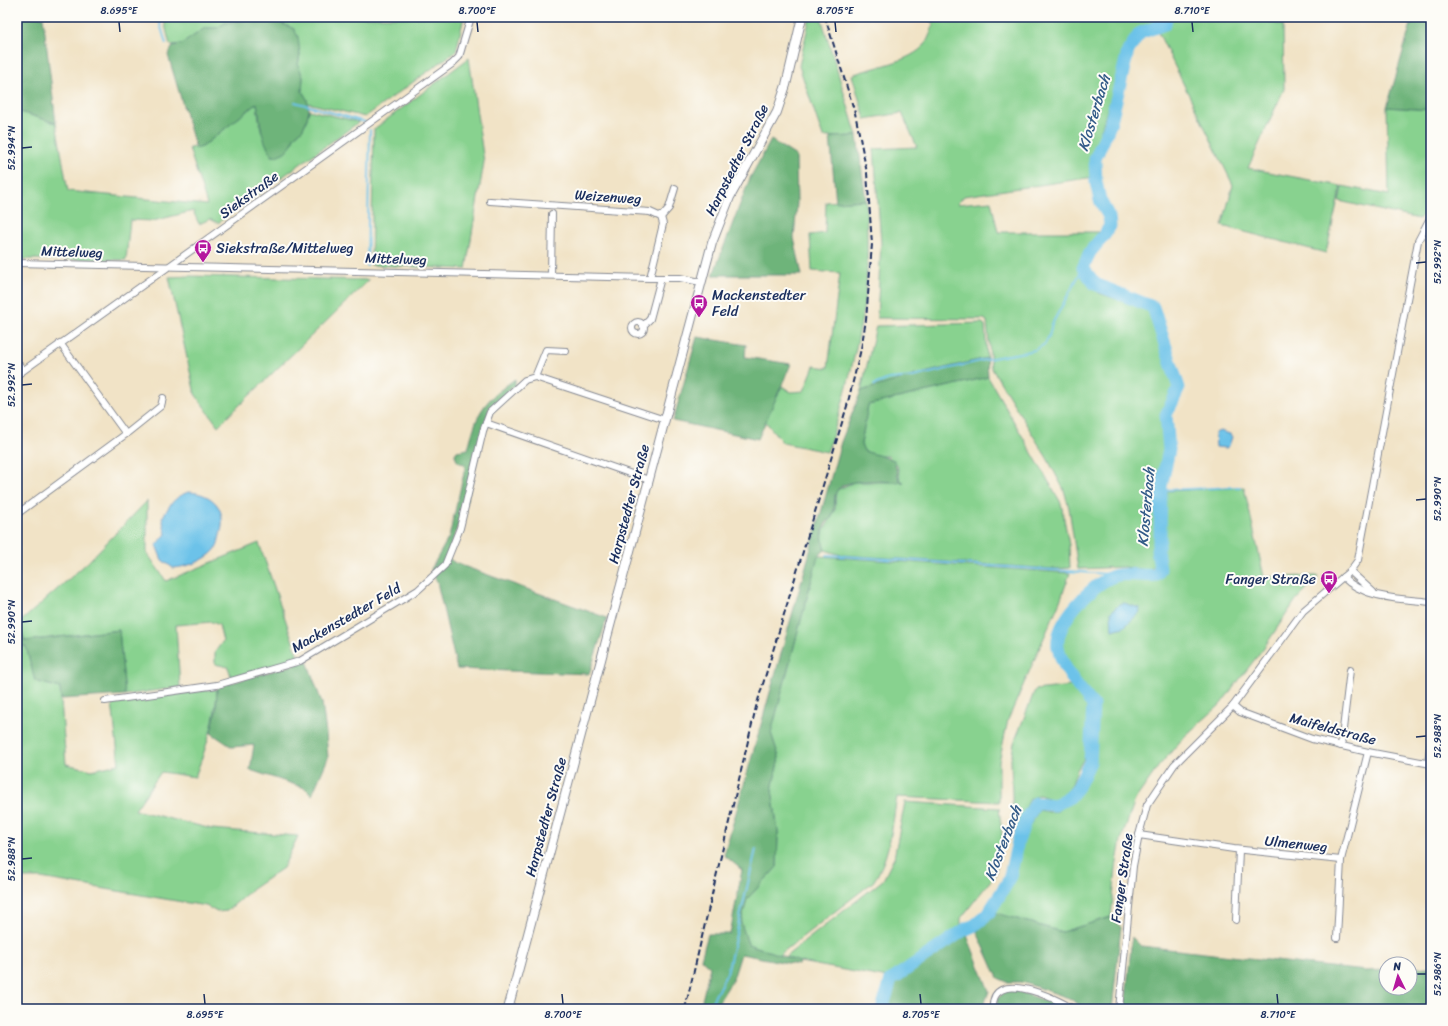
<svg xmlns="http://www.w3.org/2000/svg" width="1448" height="1026" font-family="Sriracha,sans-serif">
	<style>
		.green { fill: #88d28f; stroke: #528076 }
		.forest { fill: #6eb47a; stroke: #44726c }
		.water { fill: #6cc2e9; stroke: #4478a4 }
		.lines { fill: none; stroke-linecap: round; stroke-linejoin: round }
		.stream { stroke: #6cc2e9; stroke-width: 2 }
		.river { stroke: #6cc2e9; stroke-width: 13 }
		.minor-casing { stroke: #868992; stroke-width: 8 }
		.tertiary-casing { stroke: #868992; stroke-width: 10 }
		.minor { stroke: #fff; stroke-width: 6 }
		.tertiary { stroke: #fff; stroke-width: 8 }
		.rail { stroke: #1b2f5e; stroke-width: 2; stroke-dasharray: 6 3; stroke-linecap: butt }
		.ticks { fill: none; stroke: #1b2f5e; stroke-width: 1.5 }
		.labels { text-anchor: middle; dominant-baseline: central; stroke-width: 4; stroke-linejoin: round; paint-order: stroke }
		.street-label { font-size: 14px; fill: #1b2f5e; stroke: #fdfcf7 }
		.poi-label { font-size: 14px; fill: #1b2f5e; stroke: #fdfcf7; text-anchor: start }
		.water-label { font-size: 15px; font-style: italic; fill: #335b88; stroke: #fdfcf7 }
		.neatline { fill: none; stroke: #1b2f5e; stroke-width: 1.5 }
		.ticks-label { font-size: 10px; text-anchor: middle; fill: #1b2f5e }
	</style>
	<rect width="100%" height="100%" fill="#fdfcf7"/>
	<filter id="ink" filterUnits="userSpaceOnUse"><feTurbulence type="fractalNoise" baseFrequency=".025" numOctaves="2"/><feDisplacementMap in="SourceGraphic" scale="8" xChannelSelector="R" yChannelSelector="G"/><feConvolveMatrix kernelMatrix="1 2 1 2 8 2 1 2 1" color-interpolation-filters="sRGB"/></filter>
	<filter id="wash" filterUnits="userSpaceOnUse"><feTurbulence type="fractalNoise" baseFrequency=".012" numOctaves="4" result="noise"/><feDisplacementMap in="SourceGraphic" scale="16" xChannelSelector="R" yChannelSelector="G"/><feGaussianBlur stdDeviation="0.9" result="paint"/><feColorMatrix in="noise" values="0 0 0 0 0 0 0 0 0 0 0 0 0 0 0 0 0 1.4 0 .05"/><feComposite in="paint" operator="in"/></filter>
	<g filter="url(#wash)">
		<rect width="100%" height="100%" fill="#f1e3c6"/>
		<g class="green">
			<path d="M163,17H464L456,51L365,117L308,103L302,91L303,77L298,65L300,54L294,29L270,18L245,20L225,23L217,28H205L182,44L170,45Z"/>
			<path d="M810,17H821L857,136L823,137L799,66Z"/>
			<path d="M925,17H1164L1163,21L1138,31L1126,48L1093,157L1094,177L964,196L957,204L991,201L998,232H1101L1087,249L1079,272L1099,293L1150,311L1176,388L1163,414L1165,451L1158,485L1156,566L1148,570L1124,567L1078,569L1069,508L1064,490L1047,458L991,367L987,321L984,319L877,318L881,243L874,149L917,147L902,113L865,119L852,75C872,67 912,62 925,44C929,38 931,31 934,24Z"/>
			<path d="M1172,17L1218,18L1247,17L1283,25L1284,89L1248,168L1341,186L1326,253L1222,226L1233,185L1158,32L1166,29Z"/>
			<path d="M469,58L484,162L466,269L371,265L374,129Z"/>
			<path d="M257,103C259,122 261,139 273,156H276L292,144L294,137L302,130L306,122L309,110L359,122L218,223L210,219L199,224L193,211L153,221L130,220L126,260L17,259V111L56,123L68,191L207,205L189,148L202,147Z"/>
			<path d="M1387,107L1431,110V207L1419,219L1339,201L1342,186L1389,195Z"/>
			<path d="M866,200C867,234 869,269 864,304C857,352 843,406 827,452L783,443L765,421L782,386L791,392L804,391L814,366L828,368L840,273L812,271L810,235L825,233L826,202Z"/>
			<path d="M190,276L369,280L218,426L195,394L169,277Z"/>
			<path d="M982,323L985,325L987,358L912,376L861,391L876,326Z"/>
			<path d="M988,377L1061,503L1069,545L1070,568L1054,569L841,555L825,550C817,528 831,525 835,509C836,502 834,496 837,490L854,482H903L900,480L897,465L888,456H877L864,451L861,444L868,405Z"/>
			<path d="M1244,487L1264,577L1319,576L1296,600L1265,646L1220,705L1185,736L1158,767L1135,800L1121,840L1116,868L1111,917L1062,932L993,912L1013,877L1024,835L1039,810L1050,812L1058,811L1076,797L1081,790L1085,776L1092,766L1094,758L1095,702L1093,696L1076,676L1069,665L1061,642V636L1069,622L1082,601L1103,586L1124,577L1152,580L1165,573L1162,551L1167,491Z"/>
			<path d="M147,501V553L166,581L259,543L299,659L232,679L228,667L215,664V652L223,641L219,625L212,622L176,625L180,687L125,695L119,630L24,641L19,623L87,563Z"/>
			<path d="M818,556L1070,573L1060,601L1008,720L999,762V802L897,797C892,826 890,858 873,882L779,955L748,944L741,923L747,899L777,867L778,832L772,790L779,757L771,733Z"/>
			<path d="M26,646L35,681L60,688L66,764L92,770L119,764L112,703L217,689C216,721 206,747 195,777L161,772L135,810L212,829L298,836L283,868L251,890L227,911L217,912L206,906L41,878H17V647Z"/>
			<path d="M1072,686L1087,707L1088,733L1085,757L1077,770L1072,784L1064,795L1054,800L1039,795L1030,799L1015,830L1013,831L1011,759L1014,743L1035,690Z"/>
			<path d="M905,802L999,808L1003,843L995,875L961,918V930L888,978L800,962L785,957L883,880L894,858Z"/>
		</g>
		<g class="forest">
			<path d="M17,17H43L56,123L17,111Z"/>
			<path d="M1413,17H1431V110L1387,107Z"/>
			<path d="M270,18L294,29L298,37L300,54L298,65L303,77L302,91L307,99L309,110L306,122L302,130L294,137L292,144L285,152L276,156H272C260,136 261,124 257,103L202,147L196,149L168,55L173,46L182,44L205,28H217L225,23L245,20Z"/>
			<path d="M857,136L866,200L836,202L830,137Z"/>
			<path d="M771,140L796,156L797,203L794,238L802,275H713L750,178Z"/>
			<path d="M697,337L746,345L745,357L791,364L758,439L673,421Z"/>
			<path d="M987,358L988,377L868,405L861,444L864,451L894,460L899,480L904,482C888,483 845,475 836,492C833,498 836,508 832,516C831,519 828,520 826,523C821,530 822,542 825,550L818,556L771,733L779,757L772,790L778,832L777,867L747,899L741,923L748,944L800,962L798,965L741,954L733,979L714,1009H700L710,967L701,959L708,934H730L742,870L724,855L841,442L861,391L912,376Z"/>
			<path d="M515,379V385L489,410L467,499L447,557L455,563L607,618L589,674L457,669L437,582L431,569L449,537L465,469L464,464C458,463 456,461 455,454L457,451L468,449C478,410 482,403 515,379Z"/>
			<path d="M17,623H19L25,641L119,630L125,695L61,699L60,688L35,681L26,646L17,647Z"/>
			<path d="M307,661L322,703L326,733L328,758L312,795L305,788L250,770L254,745L232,747L211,733L216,710L217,689L220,686Z"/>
			<path d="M993,912L1062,932L1111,917L1121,927L1112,1009H1086L1069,998L1022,982H1007L998,978L977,932Z"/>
			<path d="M966,933L989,991L984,1005L985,1009H885L892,981Z"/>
			<path d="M1132,937L1141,946L1366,971L1386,970V988H1410V968L1431,967V1009H1125Z"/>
			<path d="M1008,989L1015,990L1068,1009H996L998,998Z"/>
		</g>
		<g class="water">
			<path d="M1220,431L1230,434L1232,437L1229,446L1226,448L1216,447L1215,433Z"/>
			<path d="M188,492C213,493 228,509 220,535C219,539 218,546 215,550C205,561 187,567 173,568L162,560L156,545L166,534L162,518C170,505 173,498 188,492Z"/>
			<path d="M1124,603L1139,608L1140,612L1124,627L1112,630L1111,612L1120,604Z"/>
		</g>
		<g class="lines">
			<g class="stream">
				<path d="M158,17L166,44"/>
				<path d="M295,102L365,122"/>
				<path d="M367,266L370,130"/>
				<path d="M874,385L889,379L913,377L993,358L1035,350L1045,344L1049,336L1052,324L1083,268"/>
				<path d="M1161,490L1240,487"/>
				<path d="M827,555L1067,571L1107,574L1113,577"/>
				<path d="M708,1009L727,973L756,849"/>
			</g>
			<path class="river" d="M882,1009L891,980L964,930L975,925L988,914L1009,880L1018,841L1026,819L1036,803L1055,805L1070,797L1078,787L1090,762L1093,705C1079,688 1062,669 1058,647C1054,623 1093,583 1114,576C1128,572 1143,577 1157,575L1160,569L1157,550L1160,539L1161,487L1169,450L1166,415L1179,388L1153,307L1095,284L1083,268L1090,252L1105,234L1110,226L1109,217L1100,200L1096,182L1095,159L1110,125L1128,51L1140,33L1165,24L1166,17"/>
		</g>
	</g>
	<g filter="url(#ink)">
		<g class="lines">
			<defs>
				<g id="minor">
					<path d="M490,201L650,212L661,217L663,224L650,278"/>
					<path d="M661,217L669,208L675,188"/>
					<path d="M17,263L650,278H680L701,282"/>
					<path d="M551,275L552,214"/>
					<circle cx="638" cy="328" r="6"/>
					<path d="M643,326L650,319L661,278"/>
					<path d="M17,362L23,370"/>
					<path d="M17,375L452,64L459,57L471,17"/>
					<path d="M535,377L546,350L566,351"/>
					<path d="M486,423L649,480"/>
					<path d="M126,434L161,406L163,398"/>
					<path d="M17,514L126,434L60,343"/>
					<path d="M1350,571L1373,592"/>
					<path d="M1343,577C1364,599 1402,599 1431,602"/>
					<path d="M105,701L217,685L300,661L418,590L445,565L460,528L483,431L490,412L525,380L535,377L665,420"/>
					<path d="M1233,706L1240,712L1312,739L1368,752L1431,764"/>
					<path d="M1341,746L1350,670"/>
					<path d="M1428,763L1431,739"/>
					<path d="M1139,835L1234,849L1341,860L1368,752"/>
					<path d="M1236,920L1239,850"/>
					<path d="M1337,938L1341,860"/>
					<path d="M1429,965H1431"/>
					<path d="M993,1009C990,967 1056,998 1073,1009"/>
					<path d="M1119,1009L1133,866L1139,835L1147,805L1174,765L1233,706L1303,611L1350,571L1358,560L1418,241L1431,216"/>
				</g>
				<path id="tertiary" d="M508,1009L712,243L730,197L777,112L786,85L802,17"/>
			</defs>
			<use href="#minor" class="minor-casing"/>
			<use href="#tertiary" class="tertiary-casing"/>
			<use href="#minor" class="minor"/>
			<use href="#tertiary" class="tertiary"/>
			<path class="rail" d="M685,1009L756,707L847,406L861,349L866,320L872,244L867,173L855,113L825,17"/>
		</g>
	</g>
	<path class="ticks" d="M119,22L120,32M477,22L478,32M835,22L836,32M1192,22L1193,32M22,148L32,147M1416,263L1426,262M22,385L32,384M1416,500L1426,499M22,622L32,621M1416,737L1426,736M22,859L32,858M1416,974H1426M204,994L205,1004M562,994L563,1004M920,994L921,1004M1277,994L1278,1004"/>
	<defs>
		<symbol id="bus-pin" viewBox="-11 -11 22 30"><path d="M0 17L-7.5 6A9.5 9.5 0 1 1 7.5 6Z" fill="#b5179e" stroke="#fdfcf7"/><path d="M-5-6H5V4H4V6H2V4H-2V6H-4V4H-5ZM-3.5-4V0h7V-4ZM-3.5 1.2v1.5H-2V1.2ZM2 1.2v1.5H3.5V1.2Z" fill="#fff"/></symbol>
	</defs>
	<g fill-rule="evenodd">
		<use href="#bus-pin" x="193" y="238" width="20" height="27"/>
		<use href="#bus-pin" x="689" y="293" width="20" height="27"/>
		<use href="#bus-pin" x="1319" y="569" width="20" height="27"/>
	</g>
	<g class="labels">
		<g class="street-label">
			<text transform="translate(737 160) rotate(-63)">Harpstedter Straße</text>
			<text transform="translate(249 195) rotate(-36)">Siekstraße</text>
			<text transform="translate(608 197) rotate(4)">Weizenweg</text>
			<text transform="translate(72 252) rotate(2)">Mittelweg</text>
			<text transform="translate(396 259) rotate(2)">Mittelweg</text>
			<text transform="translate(629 504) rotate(-75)">Harpstedter Straße</text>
			<text transform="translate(346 618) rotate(-30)">Mackenstedter Feld</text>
			<text transform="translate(1333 729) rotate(15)">Maifeldstraße</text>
			<text transform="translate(546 817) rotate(-75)">Harpstedter Straße</text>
			<text transform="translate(1296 844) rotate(6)">Ulmenweg</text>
			<text transform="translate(1122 878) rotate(-82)">Fanger Straße</text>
		</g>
		<g class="poi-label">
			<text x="216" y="248">Siekstraße/Mittelweg</text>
			<text x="712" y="295">Mackenstedter<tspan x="712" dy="16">Feld</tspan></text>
			<text x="1316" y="579" text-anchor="end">Fanger Straße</text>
		</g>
		<g class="water-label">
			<text transform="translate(1094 113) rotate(-73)">Klosterbach</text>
			<text transform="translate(1146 507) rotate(-85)">Klosterbach</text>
			<text transform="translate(1003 843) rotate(-69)">Klosterbach</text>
		</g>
	</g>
	<rect width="1448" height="1026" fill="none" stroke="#fdfcf7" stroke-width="44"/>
	<g transform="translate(1398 976) rotate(355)"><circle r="19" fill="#fdfcf7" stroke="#a3aaba"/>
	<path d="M0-3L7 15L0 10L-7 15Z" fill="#b5179e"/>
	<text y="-6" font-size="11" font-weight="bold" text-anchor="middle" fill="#1b2f5e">N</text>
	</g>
	<rect x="22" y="22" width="1404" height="982" class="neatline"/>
	<g class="ticks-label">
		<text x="119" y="14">8.695°E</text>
		<text x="477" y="14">8.700°E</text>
		<text x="835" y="14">8.705°E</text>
		<text x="1192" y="14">8.710°E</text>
		<text transform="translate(11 148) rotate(-90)" y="4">52.994°N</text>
		<text transform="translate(1437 262) rotate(-90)" y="4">52.992°N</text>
		<text transform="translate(11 385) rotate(-90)" y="4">52.992°N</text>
		<text transform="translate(1437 499) rotate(-90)" y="4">52.990°N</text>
		<text transform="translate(11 622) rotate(-90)" y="4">52.990°N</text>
		<text transform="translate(1437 736) rotate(-90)" y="4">52.988°N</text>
		<text transform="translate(11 859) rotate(-90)" y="4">52.988°N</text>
		<text transform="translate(1437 974) rotate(-90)" y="4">52.986°N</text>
		<text x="205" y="1018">8.695°E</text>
		<text x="563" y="1018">8.700°E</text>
		<text x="921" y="1018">8.705°E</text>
		<text x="1278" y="1018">8.710°E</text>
	</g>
</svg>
